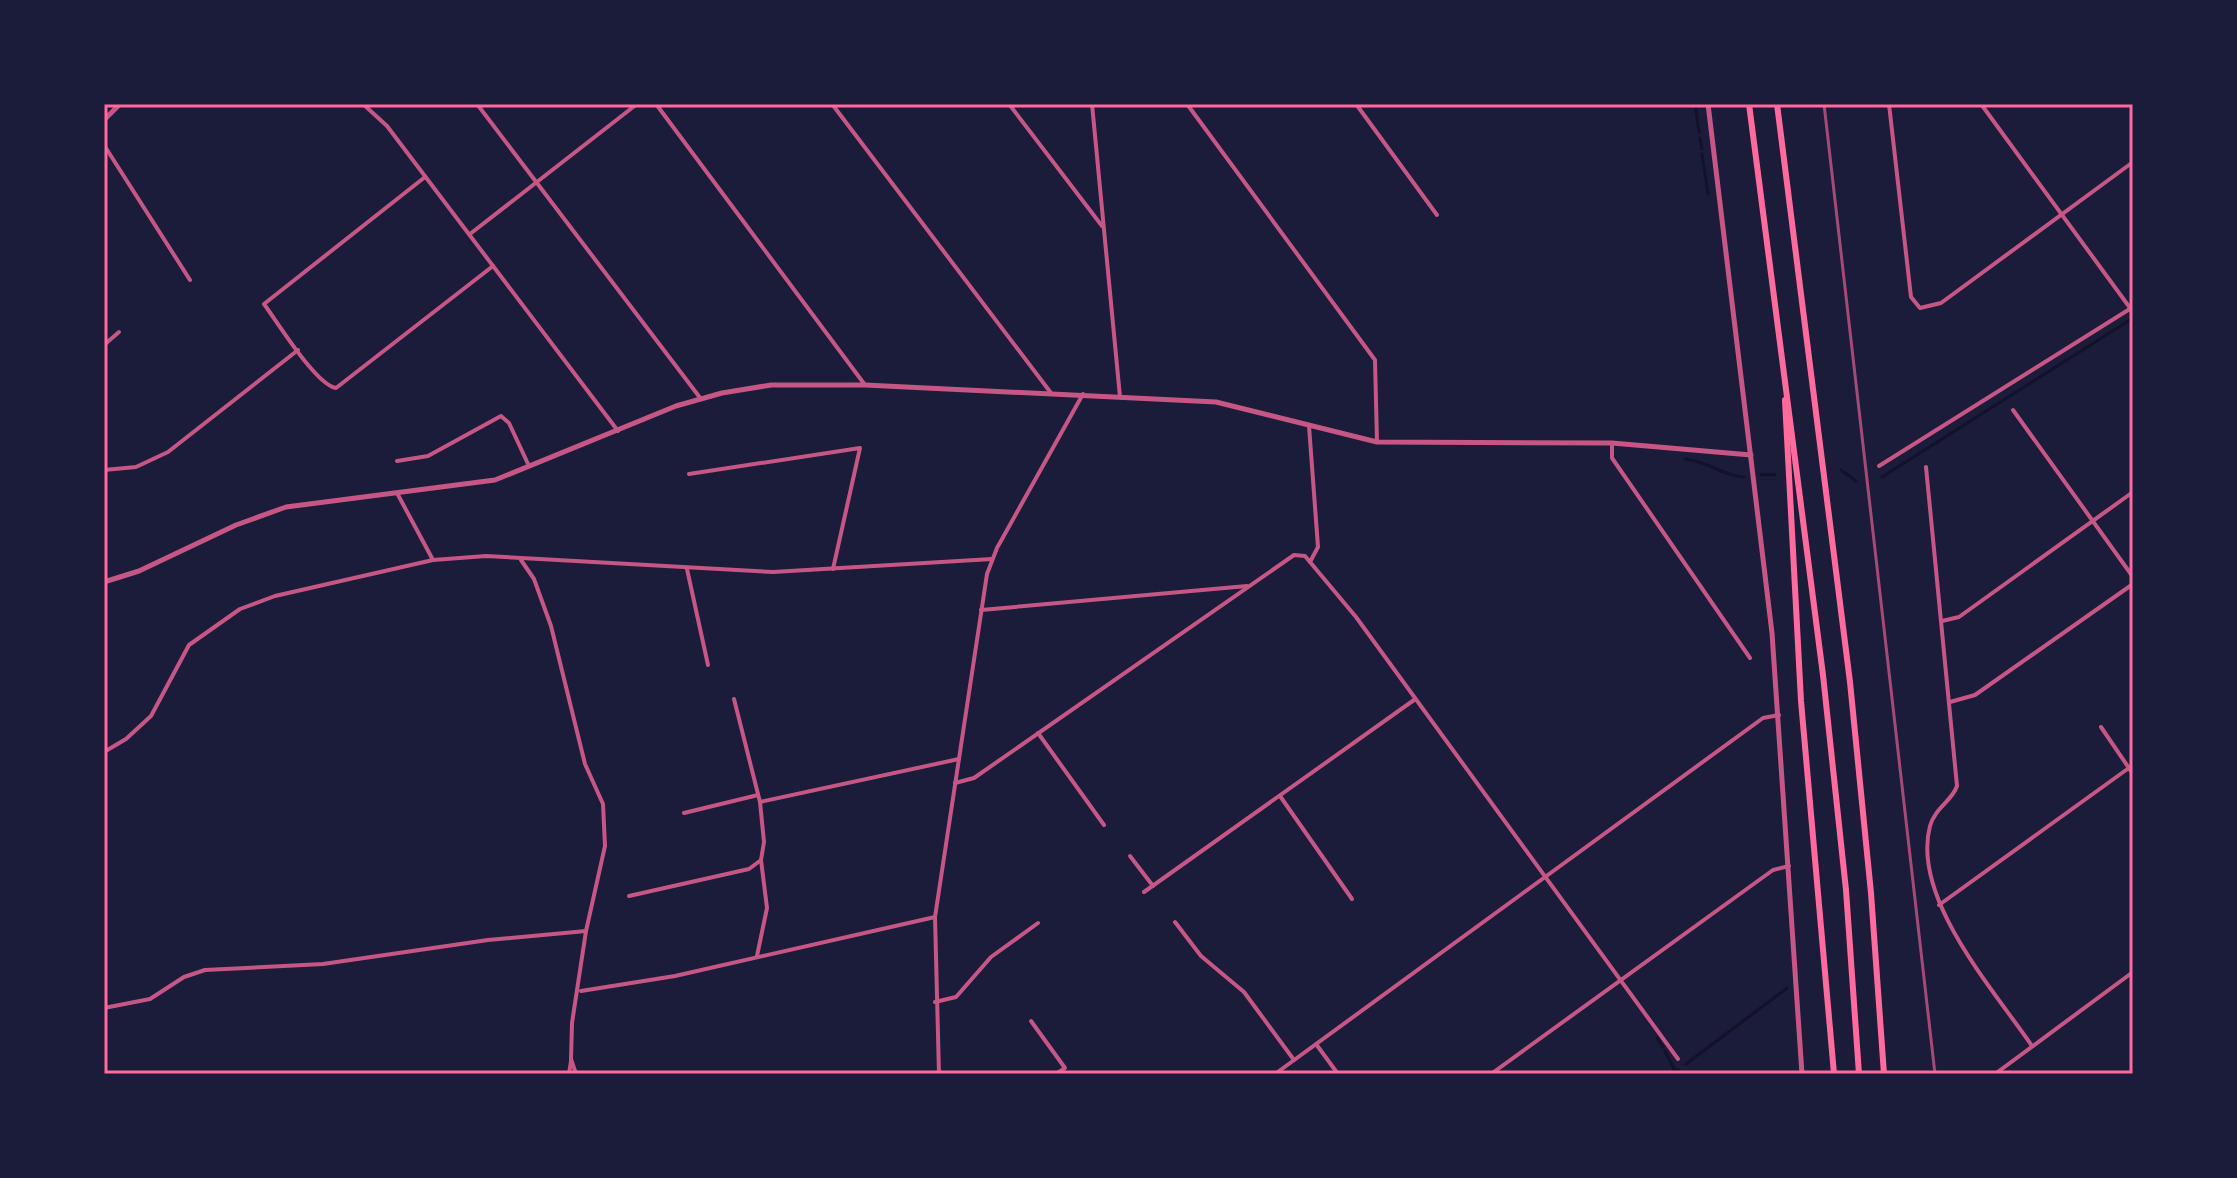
<svg xmlns="http://www.w3.org/2000/svg" width="2237" height="1178" font-family="Ubuntu,sans-serif">
	<style>
		.lines { fill: none; stroke-linecap: round; stroke-linejoin: round }
		.stream { stroke: #12122b; stroke-width: 3 }
		.minor { stroke: #c65784; stroke-width: 4 }
		.tertiary { stroke: #c65784; stroke-width: 5 }
		.trunk { stroke: #ff6b9d; stroke-width: 6 }
		.rail { stroke: #a44b75; stroke-width: 3 }
		.neatline { fill: none; stroke: #ff6b9d; stroke-width: 3 }
	</style>
	<rect width="100%" height="100%" fill="#1b1b3a"/>
	<g class="lines">
		<g class="stream">
			<path d="M1695,104L1699,132"/>
			<path d="M1700,138L1702,149"/>
			<path d="M1702,154L1708,194"/>
			<path d="M1685,459C1708,461 1725,477 1744,477"/>
			<path d="M1841,470L1856,481"/>
			<path d="M1761,475H1775"/>
			<path d="M1882,477L2130,320"/>
			<path d="M1657,1038L1663,1047"/>
			<path d="M1665,1051L1674,1069L1679,1070"/>
			<path d="M1686,1064L1787,988"/>
		</g>
		<g class="minor">
			<path d="M363,104L387,126L618,431"/>
			<path d="M477,104L701,399"/>
			<path d="M656,104L865,385"/>
			<path d="M832,104L1051,393"/>
			<path d="M1009,104L1102,226"/>
			<path d="M1092,104L1120,397"/>
			<path d="M1187,104L1375,360L1377,442"/>
			<path d="M1356,104L1437,215"/>
			<path d="M1889,104L1911,297L1920,308L1941,303L2133,162"/>
			<path d="M1981,104L2133,312"/>
			<path d="M104,145L190,280"/>
			<path d="M425,177L264,304C278,323 316,385 336,388L493,266"/>
			<path d="M470,234L637,104"/>
			<path d="M104,345L119,332"/>
			<path d="M2013,410L2133,577"/>
			<path d="M1309,426L1318,547L1310,562"/>
			<path d="M1612,443V458L1750,658"/>
			<path d="M397,461L428,456L501,416L509,423L529,466"/>
			<path d="M1879,466L2133,307"/>
			<path d="M1926,467L1957,786C1952,801 1935,808 1930,826C1911,898 1994,990 2032,1046"/>
			<path d="M104,470L136,467L168,452L298,350"/>
			<path d="M689,474L860,448L833,569"/>
			<path d="M397,493L433,560"/>
			<path d="M521,560L534,579L551,626L585,764L603,804L605,846L586,931L572,1023L571,1059L576,1074"/>
			<path d="M687,569L708,665"/>
			<path d="M981,610L1247,586"/>
			<path d="M1942,621L1959,617L2133,492"/>
			<path d="M734,699L760,802L764,842L761,860L767,908L757,956"/>
			<path d="M1950,702L1975,695L2133,584"/>
			<path d="M2101,727L2133,774"/>
			<path d="M1038,733L1104,825"/>
			<path d="M104,752L126,739L151,716L189,645L240,609L275,596L433,560L486,556L773,572L992,559"/>
			<path d="M955,783L974,778L1294,555L1305,556L1356,617L1678,1059"/>
			<path d="M1280,796L1352,899"/>
			<path d="M760,802L959,759"/>
			<path d="M684,813L758,795"/>
			<path d="M1130,856L1153,886"/>
			<path d="M1144,892L1414,700"/>
			<path d="M629,896L749,869L761,860"/>
			<path d="M1939,905L2133,765"/>
			<path d="M1175,922L1201,956L1244,992L1294,1060"/>
			<path d="M581,991L675,976L935,917"/>
			<path d="M935,1002L956,997L991,957L1038,923"/>
			<path d="M104,1008L150,999L184,977L205,970L323,964L488,940L586,931"/>
			<path d="M1031,1021L1065,1068L1056,1074"/>
			<path d="M1316,1044L1338,1074"/>
			<path d="M569,1074L571,1061"/>
			<path d="M939,1074L935,917L987,574L997,548L1083,394"/>
			<path d="M1275,1074L1763,718L1779,715"/>
			<path d="M1491,1074L1773,870L1789,866"/>
			<path d="M1995,1074L2133,972"/>
		</g>
		<g class="tertiary">
			<path d="M1708,104L1772,633L1802,1074"/>
			<path d="M104,120L120,104"/>
			<path d="M104,582L139,571L236,525L286,507L495,480L676,406L722,393L771,385H865L1216,402L1377,442L1612,443L1751,455"/>
		</g>
		<g class="trunk">
			<path d="M1749,104L1823,675L1846,890L1859,1074"/>
			<path d="M1777,104L1850,682L1871,893L1884,1074"/>
			<path d="M1785,400L1801,701L1834,1074"/>
		</g>
		<path class="rail" d="M1824,104L1935,1074"/>
	</g>
	<rect width="2237" height="1178" fill="none" stroke="#1b1b3a" stroke-width="212"/>
	<rect x="106" y="106" width="2025" height="966" class="neatline"/>
</svg>
